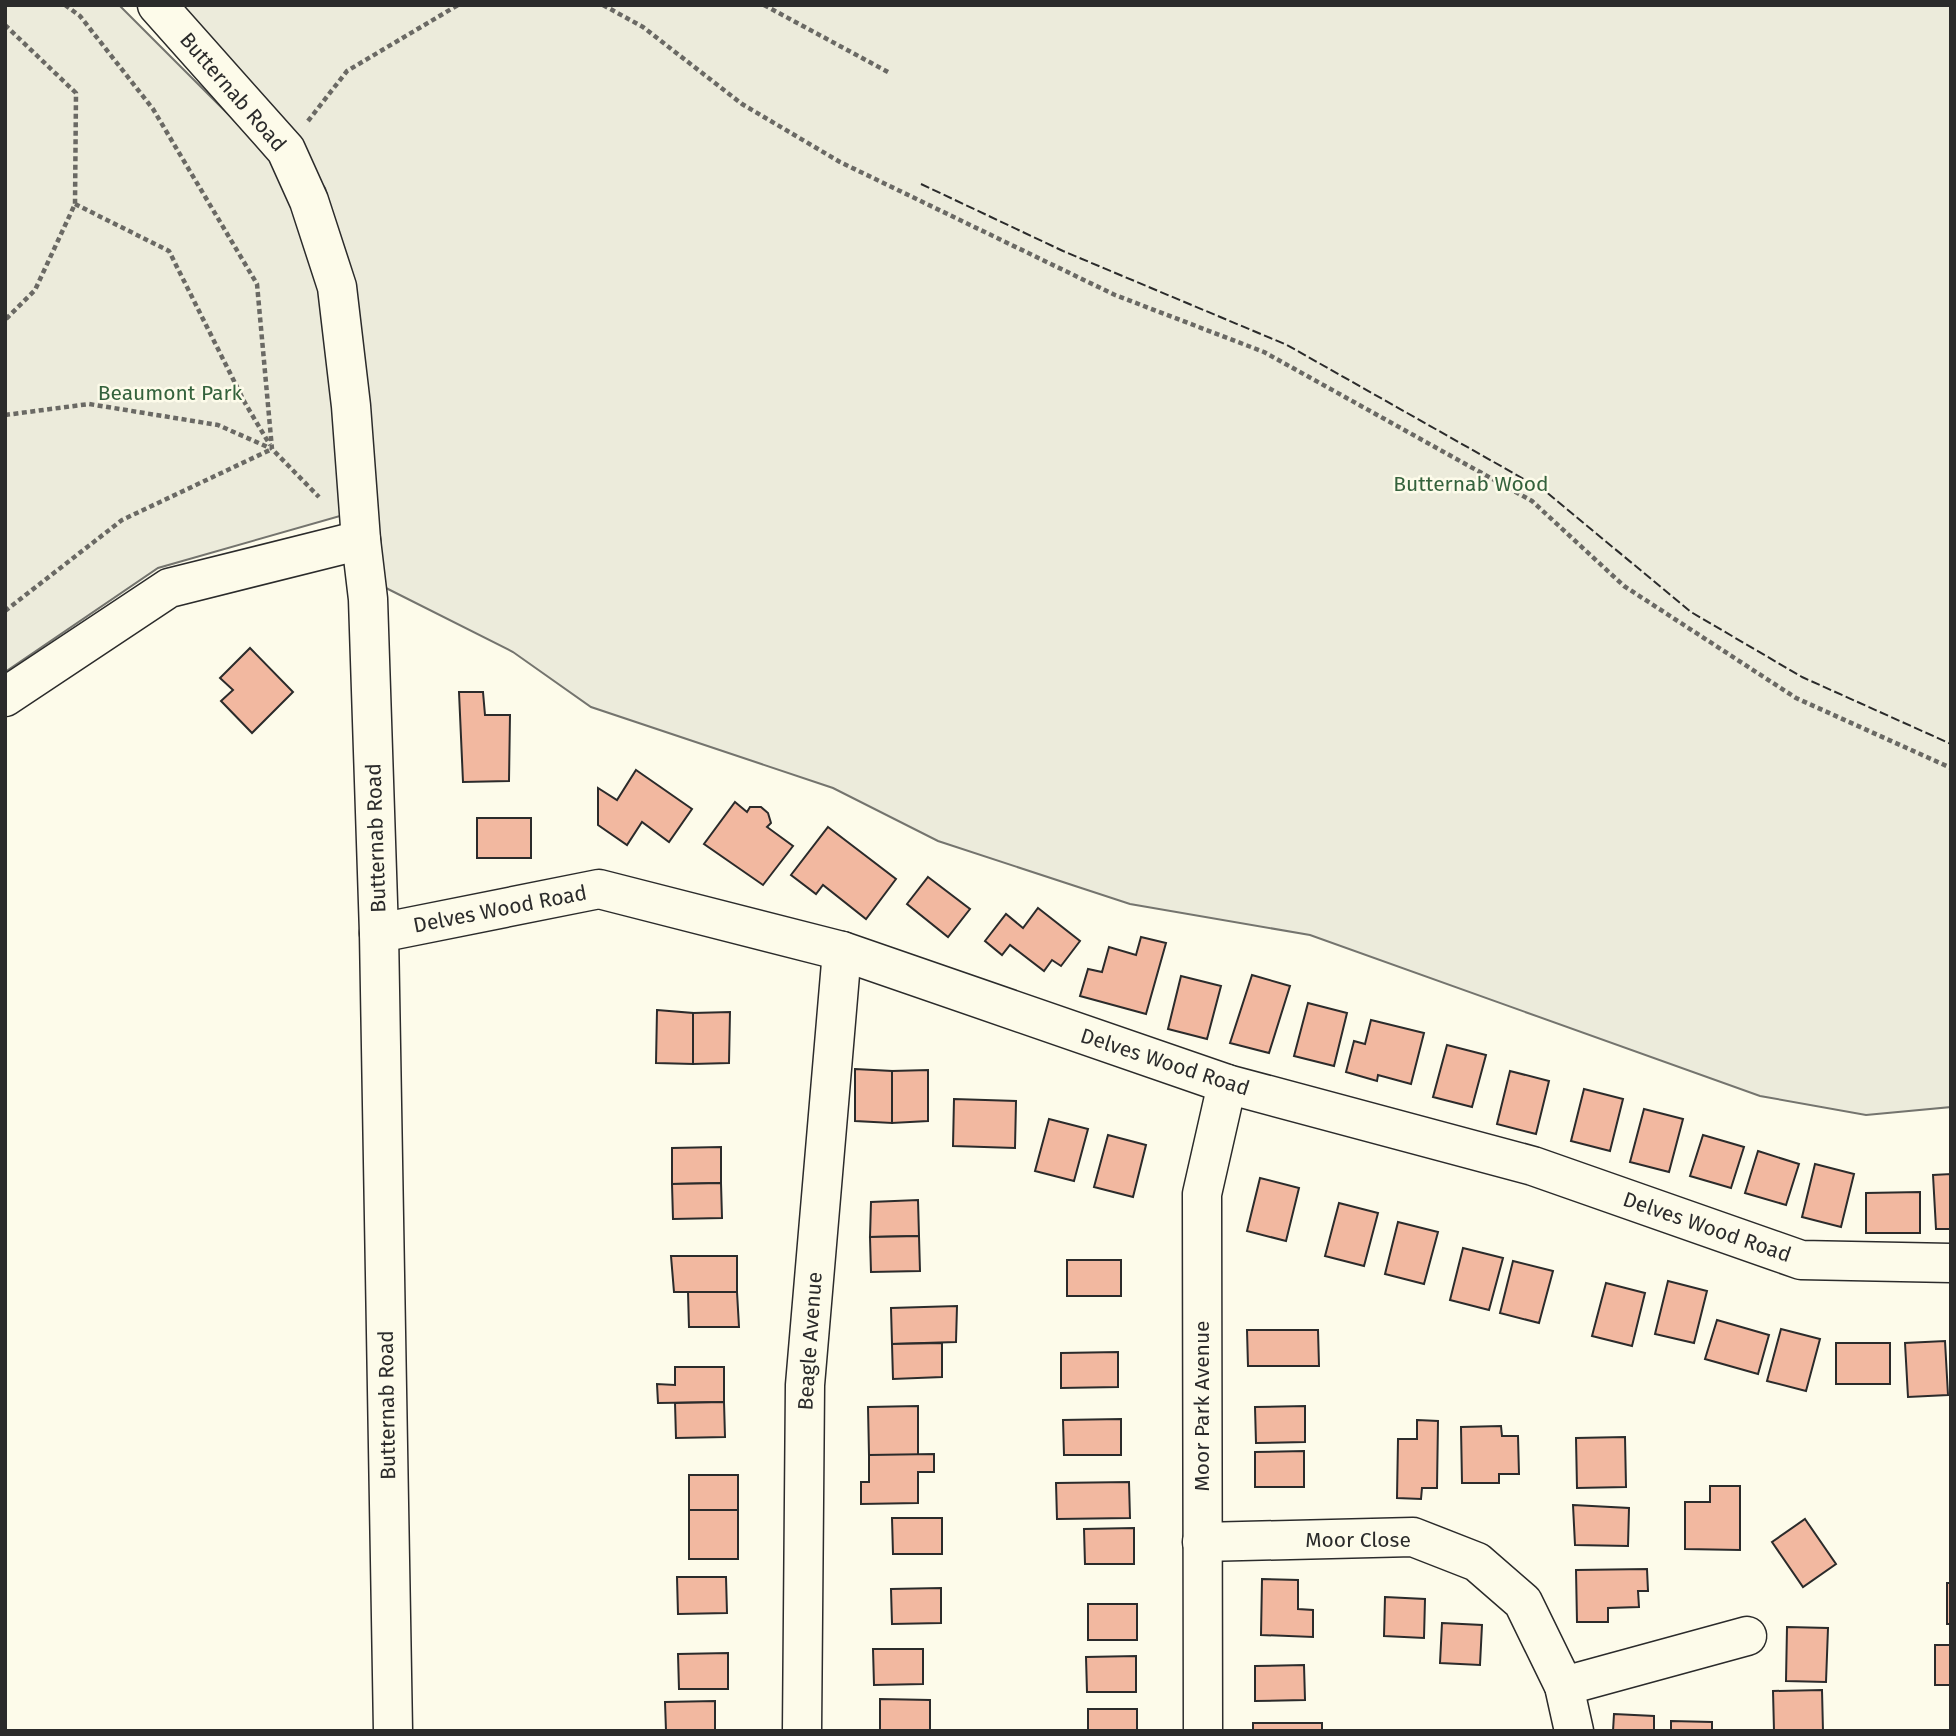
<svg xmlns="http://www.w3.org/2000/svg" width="1956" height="1736" font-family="'Fira Sans',sans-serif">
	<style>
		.green { fill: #ecebdb; stroke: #74746e; stroke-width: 2 }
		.building { fill: #f2b8a0; stroke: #2b2b2b; stroke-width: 2 }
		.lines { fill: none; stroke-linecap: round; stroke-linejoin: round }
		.minor-casing { stroke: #2b2b2b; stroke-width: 41 }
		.path { stroke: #6a6964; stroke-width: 4.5; stroke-dasharray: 5 3.5; stroke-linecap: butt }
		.minor { stroke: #fdfbea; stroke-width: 38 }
		.fence { stroke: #2b2b2b; stroke-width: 2; stroke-dasharray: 9 3.5; stroke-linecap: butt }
		.labels { text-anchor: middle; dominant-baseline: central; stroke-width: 5; stroke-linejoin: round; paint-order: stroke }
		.street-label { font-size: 21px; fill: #2b2b2b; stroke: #fdfbea }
		.park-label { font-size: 21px; fill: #34623c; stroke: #fdfbea }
	</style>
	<rect width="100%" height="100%" fill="#fdfbea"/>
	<g class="green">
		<path d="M5,5H119L284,170L326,298L347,514L158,568L5,672Z"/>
		<path d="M172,5H1951V1107L1866,1115L1760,1096L1310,935L1130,904L938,841L833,788L591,707L513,652L384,587L355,289L325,188L237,74Z"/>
	</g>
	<g class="building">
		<path d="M250,648L293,692L252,733L221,701L233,690L220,678Z"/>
		<path d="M459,692H483L485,715H510L509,781L463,782Z"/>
		<path d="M636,770L692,809L669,842L642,822L627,845L598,825V788L617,800Z"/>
		<path d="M735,802L747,812L750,807H761L768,813L771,823L767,827L793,846L763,885L704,844Z"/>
		<rect x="477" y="818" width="54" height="40"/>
		<path d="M828,827L896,879L866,919L823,885L816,894L791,875Z"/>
		<path d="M928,877L970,909L948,937L907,904Z"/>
		<path d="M1038,908L1080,941L1061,966L1052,960L1044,971L1010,945L1002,955L985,941L1006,914L1023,928Z"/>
		<path d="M1141,937L1166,943L1146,1014L1080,996L1088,969L1102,972L1109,947L1136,955Z"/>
		<path d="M1252,975L1290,986L1269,1053L1230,1043Z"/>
		<path d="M1181,976L1221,986L1207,1039L1168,1029Z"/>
		<path d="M1308,1003L1347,1013L1334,1066L1294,1056Z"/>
		<path d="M657,1010L693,1013V1064L656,1063Z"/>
		<path d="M730,1012L729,1063L693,1064V1013Z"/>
		<path d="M1371,1020L1424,1033L1411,1084L1378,1075L1377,1081L1346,1072L1354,1041L1365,1044Z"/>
		<path d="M1447,1045L1486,1055L1472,1107L1433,1097Z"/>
		<path d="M855,1069L892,1071V1123L855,1121Z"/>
		<path d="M928,1070V1121L892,1123V1071Z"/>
		<path d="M1510,1071L1549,1081L1536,1134L1497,1124Z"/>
		<path d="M1584,1089L1623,1099L1610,1151L1571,1141Z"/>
		<path d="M954,1099L1016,1101L1015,1148L953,1146Z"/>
		<path d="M1644,1109L1683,1119L1669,1172L1630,1162Z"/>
		<path d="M1049,1119L1088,1129L1074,1181L1035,1171Z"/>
		<path d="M1108,1135L1146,1145L1133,1197L1094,1187Z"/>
		<path d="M1703,1135L1744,1147L1731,1188L1690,1176Z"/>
		<path d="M721,1147V1183L672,1184V1148Z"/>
		<path d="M1758,1151L1799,1164L1786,1205L1745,1193Z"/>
		<path d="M1815,1164L1854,1174L1841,1227L1802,1217Z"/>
		<path d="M1951,1174V1229H1936L1933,1175Z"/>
		<path d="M1260,1178L1299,1188L1286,1241L1247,1231Z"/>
		<path d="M721,1183L722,1218L673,1219L672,1184Z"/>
		<path d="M1920,1192V1233H1866V1193Z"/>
		<path d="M918,1200L919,1236L870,1237L871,1202Z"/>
		<path d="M1339,1203L1378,1213L1364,1266L1325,1256Z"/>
		<path d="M1398,1222L1438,1232L1424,1284L1385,1274Z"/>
		<path d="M919,1236L920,1271L871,1272L870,1237Z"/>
		<path d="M1463,1248L1503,1258L1489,1310L1450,1300Z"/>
		<path d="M671,1256H737V1292H674Z"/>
		<rect x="1067" y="1260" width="54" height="36"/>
		<path d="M1513,1261L1553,1271L1539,1323L1500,1313Z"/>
		<path d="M1668,1281L1707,1291L1694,1343L1655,1334Z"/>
		<path d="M1606,1283L1645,1293L1632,1346L1592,1336Z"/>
		<path d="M688,1292H737L739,1327H689Z"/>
		<path d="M957,1306L956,1342L892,1344L891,1308Z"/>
		<path d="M1717,1320L1769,1335L1758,1374L1705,1359Z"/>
		<path d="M1781,1329L1820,1339L1806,1391L1767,1381Z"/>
		<path d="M1247,1330H1318L1319,1366H1248Z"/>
		<path d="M1945,1341L1948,1395L1908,1397L1905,1343Z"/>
		<path d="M942,1343V1377L893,1379L892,1344Z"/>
		<rect x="1836" y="1343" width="54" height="41"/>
		<path d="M1118,1352V1387L1061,1388V1353Z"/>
		<path d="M675,1367H724V1402L658,1403L657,1384L675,1385Z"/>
		<path d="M724,1402L725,1437L676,1438L675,1403Z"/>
		<path d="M918,1406V1455H869L868,1407Z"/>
		<path d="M1305,1406V1442L1256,1443L1255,1407Z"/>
		<path d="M1121,1419V1455H1064L1063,1420Z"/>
		<path d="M1417,1420L1438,1421L1437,1488H1422L1421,1499L1397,1498L1398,1439H1417Z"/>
		<path d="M1501,1426L1502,1436H1518L1519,1474H1499V1483H1462L1461,1427Z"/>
		<path d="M1625,1437L1626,1487L1577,1488L1576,1438Z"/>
		<path d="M1304,1451V1487H1255V1452Z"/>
		<path d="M934,1454V1472H918V1503L861,1504V1482H869V1455Z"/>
		<rect x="689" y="1475" width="49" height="35"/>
		<path d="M1129,1482L1130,1518L1057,1519L1056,1483Z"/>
		<path d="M1710,1486H1740V1550L1685,1549V1502H1710Z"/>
		<path d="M1573,1505L1629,1508L1628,1546L1575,1545Z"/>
		<rect x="689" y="1510" width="49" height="49"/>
		<path d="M892,1518H942V1554H893Z"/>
		<path d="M1805,1519L1836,1564L1803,1587L1772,1542Z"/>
		<path d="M1134,1528V1564H1085L1084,1529Z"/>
		<path d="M1647,1569L1648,1591H1638L1639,1607L1608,1608V1622H1577L1576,1570Z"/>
		<path d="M677,1577H726L727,1613L678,1614Z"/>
		<path d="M1262,1579L1298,1580V1609L1313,1610V1637L1261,1635Z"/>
		<rect x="1947" y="1583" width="4" height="41"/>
		<path d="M941,1588V1623L892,1624L891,1589Z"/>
		<path d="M1385,1597L1425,1599L1424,1638L1384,1636Z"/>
		<rect x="1088" y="1604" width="49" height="36"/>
		<path d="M1442,1623L1482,1625L1480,1665L1440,1663Z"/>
		<path d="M1787,1627L1828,1628L1826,1682L1786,1681Z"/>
		<rect x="1935" y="1645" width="16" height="40"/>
		<path d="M873,1649H923V1684L874,1685Z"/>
		<path d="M728,1653V1689H679L678,1654Z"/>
		<path d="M1136,1656V1692H1087L1086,1657Z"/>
		<path d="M1304,1665L1305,1700L1255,1701V1666Z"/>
		<path d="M1822,1690L1823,1731H1774L1773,1691Z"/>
		<path d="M880,1699L930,1700V1731H880Z"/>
		<path d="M715,1701V1731H666L665,1702Z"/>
		<rect x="1088" y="1709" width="49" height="22"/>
		<path d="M1614,1714L1654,1716V1731H1613Z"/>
		<path d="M1671,1721L1712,1722V1731H1671Z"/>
		<rect x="1253" y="1723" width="69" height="8"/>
	</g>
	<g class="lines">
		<defs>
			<g id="minor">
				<path d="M157,5L286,150L309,201L337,287L351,406L361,540L368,599L379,933L393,1731"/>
				<path d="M5,697L169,588L361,540"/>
				<path d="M379,933L599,889L842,951L1227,1084L1533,1166L1801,1260L1951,1263"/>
				<path d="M1202,1542L1413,1537L1477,1562L1523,1602L1564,1686L1574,1731"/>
				<path d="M1564,1686L1747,1636"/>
				<path d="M802,1731L805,1385L842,951"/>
				<path d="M1203,1731L1202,1194L1227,1084"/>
			</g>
		</defs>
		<use href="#minor" class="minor-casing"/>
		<g class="path">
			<path d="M65,5L80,16L153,109L257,284L272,449L319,497"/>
			<path d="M603,5L643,27L742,104L840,162L1115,295L1264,352L1532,501L1624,586L1796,698L1951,768"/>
			<path d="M764,5L888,72"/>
			<path d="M5,25L76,93L75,204L35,290L5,320"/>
			<path d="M308,121L347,71L458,5"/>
			<path d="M75,204L169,251L245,403L270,445"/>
			<path d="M5,415L89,404L218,425L270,448"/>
			<path d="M5,611L122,520L272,449"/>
		</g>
		<use href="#minor" class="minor"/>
		<path class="fence" d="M921,184L1063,251L1287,345L1545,491L1691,612L1802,677L1951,744"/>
	</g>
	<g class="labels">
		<g class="street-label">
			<text transform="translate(233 92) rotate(49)">Butternab Road</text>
			<text transform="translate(376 838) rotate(-92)">Butternab Road</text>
			<text transform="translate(500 909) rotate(-11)">Delves Wood Road</text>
			<text transform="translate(1165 1062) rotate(18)">Delves Wood Road</text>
			<text transform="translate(1707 1227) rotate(19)">Delves Wood Road</text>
			<text transform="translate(810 1341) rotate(-86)">Beagle Avenue</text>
			<text transform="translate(387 1405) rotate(-91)">Butternab Road</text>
			<text transform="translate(1202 1406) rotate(-90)">Moor Park Avenue</text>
			<text x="1358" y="1540">Moor Close</text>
		</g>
		<g class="park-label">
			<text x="170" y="393">Beaumont Park</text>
			<text x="1471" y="484">Butternab Wood</text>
		</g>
	</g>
	<rect width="1956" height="1736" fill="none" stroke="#2b2b2b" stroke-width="14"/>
</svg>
